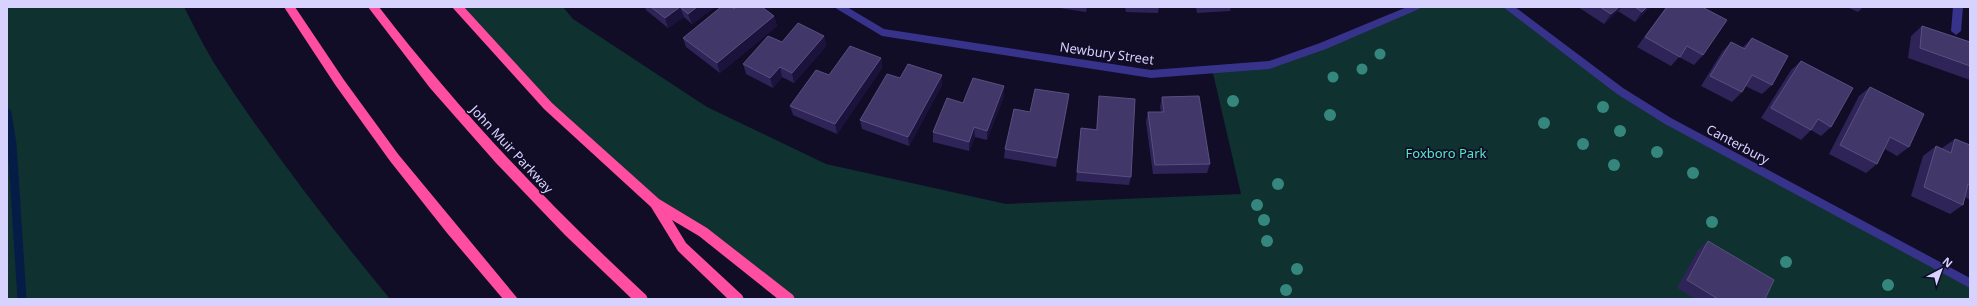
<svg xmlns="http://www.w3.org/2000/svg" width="1977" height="306" font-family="'Noto Sans',sans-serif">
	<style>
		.green { fill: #0f3130 }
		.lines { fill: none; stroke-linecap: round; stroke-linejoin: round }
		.stream { stroke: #051c47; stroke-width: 9 }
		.lane { fill: #37338a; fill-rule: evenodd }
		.street { fill: #37338a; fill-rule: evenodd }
		.highway { fill: #ff4da1; fill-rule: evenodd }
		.tree { fill: #35877e }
		.wall { fill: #2f2457 }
		.shaded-wall { fill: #1b133c }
		.building { fill: #413769; stroke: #594f80 }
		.labels { text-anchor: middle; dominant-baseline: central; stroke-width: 3.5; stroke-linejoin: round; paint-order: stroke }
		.street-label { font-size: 13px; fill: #d8d2ff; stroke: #110d27 }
		.park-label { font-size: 13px; fill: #52ebc6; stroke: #110d27 }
	</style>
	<rect width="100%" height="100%" fill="#110d27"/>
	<g class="green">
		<path d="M7,7H184C194,26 203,45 214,63C267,145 328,224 390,299H7Z"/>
		<path d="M457,7H563L573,19L707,107L826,164L1006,204L1241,194L1212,69L1269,65L1416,7H1508L1620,91L1970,283V299H788L655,203L548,106Z"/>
	</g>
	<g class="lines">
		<path class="stream" d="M7,113L12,144L22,299"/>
		<path class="lane" d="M1953,7H1963L1961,31L1956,35L1951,31Z"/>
		<g class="street">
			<path d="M835,7H847L884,29L1151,70L1269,61L1320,43L1407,7H1421L1419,9L1326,49L1269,69L1151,78L882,36L837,9Z"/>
			<path d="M1503,7H1515L1623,88L1671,118L1970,278V288L1665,124L1617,94Z"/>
		</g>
		<g class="highway">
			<path d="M284,7H295L344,80L398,154L518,299H503L447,233L390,161L336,86Z"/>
			<path d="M368,7H379C459,111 549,205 646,295L648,299H632L565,235L496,163L430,88Z"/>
			<path d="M452,7H464L552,103L659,199L707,228L793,295L795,299H778L699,236L672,220L686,243L742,295L744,299H728L678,251L651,207L544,109Z"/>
		</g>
	</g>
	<g class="tree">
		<circle cx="1380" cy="54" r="5.5"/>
		<circle cx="1362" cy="69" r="5.5"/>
		<circle cx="1333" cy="77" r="5.5"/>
		<circle cx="1233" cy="101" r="6"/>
		<circle cx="1603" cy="107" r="6"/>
		<circle cx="1330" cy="115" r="6"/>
		<circle cx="1544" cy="123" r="6"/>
		<circle cx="1620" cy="131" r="6"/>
		<circle cx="1583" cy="144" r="6"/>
		<circle cx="1657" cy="152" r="6"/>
		<circle cx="1614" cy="165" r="6"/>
		<circle cx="1693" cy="173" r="6"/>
		<circle cx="1278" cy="184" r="6"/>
		<circle cx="1257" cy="205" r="6"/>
		<circle cx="1264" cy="220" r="6"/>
		<circle cx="1712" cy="222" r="6"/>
		<circle cx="1267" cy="241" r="6"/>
		<circle cx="1786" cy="262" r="6"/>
		<circle cx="1297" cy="269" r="6"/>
		<circle cx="1888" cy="285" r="6"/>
		<circle cx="1286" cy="290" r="6"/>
	</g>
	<g class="wall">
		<path d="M645,7H715L692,24L684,17L668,28L646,10Z"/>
		<path d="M1053,7H1087L1086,12Z"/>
		<path d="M1125,7H1159L1158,13L1126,12Z"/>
		<path d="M1196,7H1231L1230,11L1197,13Z"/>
		<path d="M1578,7H1650L1635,22L1618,11L1604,24Z"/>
		<path d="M1666,7H1702L1703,55L1694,65L1679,57L1671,66L1637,47Z"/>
		<path d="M1847,7H1863L1858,12Z"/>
		<path d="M774,16L777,26L720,73L686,47L683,38Z"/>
		<path d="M1922,26L1970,42V80L1908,58L1911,36Z"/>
		<path d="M824,36L826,46L794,83L782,77L773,88L746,74L743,64L782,42Z"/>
		<path d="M1752,38L1772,85L1762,94L1745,86L1742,92L1732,102L1701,86L1722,52L1731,42L1742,48Z"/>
		<path d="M881,58L882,68L837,134L793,115L790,106L829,75Z"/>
		<path d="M1801,61L1831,127L1821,136L1811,130L1801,140L1761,118L1791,70Z"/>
		<path d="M942,75V85L909,146L862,129L860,120Z"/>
		<path d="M1004,86V96L987,140L975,137L969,151L933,142V132L963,103Z"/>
		<path d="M1870,87L1909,147L1897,156L1885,149L1877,164L1866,173L1829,154L1859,96Z"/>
		<path d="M1069,94L1068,104L1056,167L1004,158L1005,149L1030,112Z"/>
		<path d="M1099,96L1131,177L1129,185L1076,181L1081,128L1096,129L1098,105Z"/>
		<path d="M1162,97L1210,164L1207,173L1153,174L1146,122L1148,112H1161L1160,107Z"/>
		<path d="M1955,139L1970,145V200L1965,197L1963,205L1950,214L1911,196L1923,156L1936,146L1942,149V148Z"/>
		<path d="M1708,241L1765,299H1695L1677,288L1698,250Z"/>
	</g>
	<g class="shaded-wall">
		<path d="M680,7L684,17L668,28L665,18Z"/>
		<path d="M697,7H715L692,24L688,14Z"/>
		<path d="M1619,7H1622L1618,11L1604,24L1611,14Z"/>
		<path d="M1647,7H1650L1635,22L1642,12Z"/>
		<path d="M774,16L777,26L720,73L717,63Z"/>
		<path d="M824,36L826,46L794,83L792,73Z"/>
		<path d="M881,58L882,68L837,134L835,124Z"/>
		<path d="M780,67L782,77L773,88L770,78Z"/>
		<path d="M942,75V85L909,146L908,137Z"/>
		<path d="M1004,86V96L987,140V131Z"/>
		<path d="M1069,94L1068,104L1056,167L1057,158Z"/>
		<path d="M974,127L975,137L969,151V142Z"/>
	</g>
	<g class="building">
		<path d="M651,7H697L688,14L680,7L665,18Z"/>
		<path d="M721,7H731L734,9L736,7H762L774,16L717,63L683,38Z"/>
		<path d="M1600,7H1619L1611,14Z"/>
		<path d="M1635,7H1647L1642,12Z"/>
		<path d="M1667,7H1702L1727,20L1703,55L1687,46L1680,57L1645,37Z"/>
		<path d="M798,23L824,36L792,73L780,67L770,78L743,64L768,36L782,42Z"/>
		<path d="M1922,26L1970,42V66L1920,48Z"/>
		<path d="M1752,38L1788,56L1772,85L1752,75L1742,92L1710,76L1731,42L1745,49Z"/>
		<path d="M850,46L881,58L835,124L790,106L816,70L829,75Z"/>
		<path d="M1801,61L1853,88L1831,127L1818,119L1811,130L1771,108Z"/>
		<path d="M908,64L942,75L908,137L860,120L887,74L900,78Z"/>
		<path d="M973,78L1004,86L987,131L974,127L969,142L933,132L947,98L963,103Z"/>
		<path d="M1870,87L1924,114L1909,147L1890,137L1877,164L1840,145Z"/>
		<path d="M1035,89L1069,94L1057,158L1005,149L1014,109L1030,112Z"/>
		<path d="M1099,96L1135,99L1131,177L1077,172L1081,128L1097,130Z"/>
		<path d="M1199,96L1210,164L1155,165L1148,112H1164L1162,97Z"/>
		<path d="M1955,139L1970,145V185L1968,184L1963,205L1924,187L1936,146L1951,153Z"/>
		<path d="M1708,241L1774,280L1765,299H1718L1687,280Z"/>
	</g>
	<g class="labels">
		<g class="street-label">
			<text transform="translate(1107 53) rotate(8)">Newbury Street</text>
			<text transform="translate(1738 144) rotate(28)">Canterbury</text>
			<text transform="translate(512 149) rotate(47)">John Muir Parkway</text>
		</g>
		<g class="park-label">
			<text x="1446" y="153">Foxboro Park</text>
		</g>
	</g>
	<rect width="1977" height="306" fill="none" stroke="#d8d2ff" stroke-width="16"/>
	<g transform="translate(1941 270) rotate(41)" stroke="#110d27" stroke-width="3" paint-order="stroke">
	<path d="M0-3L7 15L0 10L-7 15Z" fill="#d8d2ff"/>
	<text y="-6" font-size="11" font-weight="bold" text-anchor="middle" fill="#d8d2ff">N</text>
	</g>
</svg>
